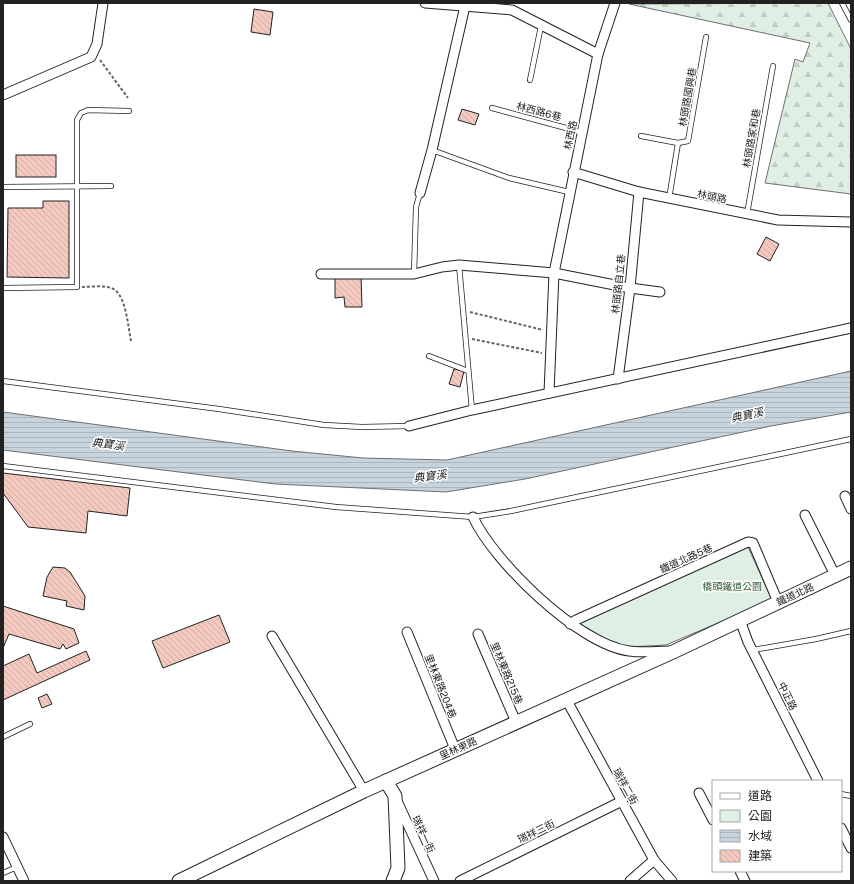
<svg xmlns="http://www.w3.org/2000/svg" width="854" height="884" font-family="'Public Sans','Noto Sans TC',sans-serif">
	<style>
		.forest { fill: url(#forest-firs); stroke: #6f6f6f }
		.park { fill: #e0efe3; stroke: #6f6f6f }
		.water { fill: url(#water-rules); stroke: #6f6f6f }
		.building { fill: url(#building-back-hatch); stroke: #222 }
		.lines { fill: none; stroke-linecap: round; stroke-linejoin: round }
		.lane-casing { stroke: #222; stroke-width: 6 }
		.street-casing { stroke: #222; stroke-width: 11 }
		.secondary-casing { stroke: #222; stroke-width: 15 }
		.path { stroke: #646464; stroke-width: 2; stroke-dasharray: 3 2; stroke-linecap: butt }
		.lane { stroke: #fff; stroke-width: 4.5 }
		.street { stroke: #fff; stroke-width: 9 }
		.secondary { stroke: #fff; stroke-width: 13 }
		.labels { text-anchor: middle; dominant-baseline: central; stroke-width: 3; stroke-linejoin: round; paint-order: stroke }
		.street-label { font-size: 10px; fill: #222; stroke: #fff }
		.park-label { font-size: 10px; fill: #2f5e38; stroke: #fff }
		.water-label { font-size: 11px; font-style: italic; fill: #222; stroke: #fff }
	</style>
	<defs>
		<pattern id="forest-firs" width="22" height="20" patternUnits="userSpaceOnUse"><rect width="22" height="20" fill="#e0efe3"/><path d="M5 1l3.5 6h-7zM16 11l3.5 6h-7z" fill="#c0cdc2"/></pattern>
		<pattern id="water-rules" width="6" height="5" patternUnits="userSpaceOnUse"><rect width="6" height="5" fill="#c7d3dd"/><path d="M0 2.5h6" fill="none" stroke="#abb5bd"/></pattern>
		<pattern id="building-back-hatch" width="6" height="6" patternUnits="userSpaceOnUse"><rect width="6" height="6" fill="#f3c9c0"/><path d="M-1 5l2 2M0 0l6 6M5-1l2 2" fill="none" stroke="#d0aca5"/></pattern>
	</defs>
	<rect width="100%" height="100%" fill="#fff"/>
	<path class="forest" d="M828,3L851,49V194L765,183L795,59L803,62L810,43L629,4Z"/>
	<path class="park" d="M748,547L772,600L666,645L628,647L606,639L579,623Z"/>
	<path class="water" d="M851,371V412L771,426L525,479L446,492L275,484L3,450V412L292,451L363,458L447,460Z"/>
	<g class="building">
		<path d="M254,9L273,12L270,35L251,32Z"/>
		<path d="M462,109L479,114L475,125L458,120Z"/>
		<rect x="16" y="155" width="40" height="22"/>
		<path d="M43,201H69V278L7,277L8,208H43Z"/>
		<path d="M766,237L779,244L770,261L757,254Z"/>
		<path d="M361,275L362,307H345L344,297L335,298V276Z"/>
		<path d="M454,369L464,371L460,387L449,384Z"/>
		<path d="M3,473L130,488L127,516L88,511L86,533L28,527L3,493Z"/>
		<path d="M53,567L65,568L70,572L85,596L84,610L66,606L67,601L43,596L47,577Z"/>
		<path d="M3,606L74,629L79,643L66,649L63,644L60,649L9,634L3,648Z"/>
		<path d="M219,615L230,642L163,668L152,641Z"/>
		<path d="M86,651L90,660L3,700V666L29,654L37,673Z"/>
		<path d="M47,694L52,704L42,708L38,698Z"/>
	</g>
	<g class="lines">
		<defs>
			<g id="lane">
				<path d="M842,3L851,20"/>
				<path d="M530,80L541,26"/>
				<path d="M492,108L581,132"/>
				<path d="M641,136L678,143"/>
				<path d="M432,150L509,178L569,192"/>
				<path d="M3,187L111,186"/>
				<path d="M669,199L678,143L688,141L706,37"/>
				<path d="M747,214L773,66"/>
				<path d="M459,265L472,410"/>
				<path d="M414,274L416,207L420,193"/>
				<path d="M3,288L77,287V120L81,113L88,110L129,111"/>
				<path d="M429,356L468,371"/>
				<path d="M3,381L219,409L324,425L362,427L409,426"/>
				<path d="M3,466L336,507L473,517L511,511L851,439"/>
				<path d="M753,650L816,639L851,631"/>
				<path d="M3,737L30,724"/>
				<path d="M841,794L851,796"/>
				<path d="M3,873L17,867"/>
			</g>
			<g id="street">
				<path d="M425,3L512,10L598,54"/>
				<path d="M3,95L91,57L97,44L103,3"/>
				<path d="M573,172L639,192L778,220L851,222"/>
				<path d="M420,193L432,150L465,6"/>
				<path d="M321,274H414L442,267L459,265L554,273L630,288L660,292"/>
				<path d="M618,379L630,288L639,192"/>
				<path d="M549,393L554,273L598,54L615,3"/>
				<path d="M409,426L472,410L851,328"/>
				<path d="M845,496L851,509"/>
				<path d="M805,515L835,575"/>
				<path d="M473,517C494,562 578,644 629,651C642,653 658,651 671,651"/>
				<path d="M740,620L748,642L818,781"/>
				<path d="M570,624L576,620L748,542L753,543L778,602"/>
				<path d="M407,632L455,749"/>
				<path d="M478,634L516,722"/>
				<path d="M272,636L364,791"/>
				<path d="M566,699L654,860L672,881"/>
				<path d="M699,793L713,820"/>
				<path d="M397,801L434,881"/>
				<path d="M841,828L851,848"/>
				<path d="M3,837L24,881"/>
				<path d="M740,871L745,881"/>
				<path d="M460,881L622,801"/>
				<path d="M630,881L654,860"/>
			</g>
			<g id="secondary">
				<path d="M386,781L395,796L398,868L393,881"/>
				<path d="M179,881L364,791L675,651L851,568"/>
			</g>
		</defs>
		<use href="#lane" class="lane-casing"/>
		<use href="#street" class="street-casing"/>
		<use href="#secondary" class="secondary-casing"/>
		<g class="path">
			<path d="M100,60L128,98"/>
			<path d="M82,287C91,287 102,285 111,288C126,292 128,327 131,341"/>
			<path d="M470,312L543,330"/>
			<path d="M472,339L542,353"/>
		</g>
		<use href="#lane" class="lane"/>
		<use href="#street" class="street"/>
		<use href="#secondary" class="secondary"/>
	</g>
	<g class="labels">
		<g class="street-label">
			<text transform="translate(687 97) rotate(-80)">林頭路國興巷</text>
			<text transform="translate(539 111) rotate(15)">林西路6巷</text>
			<text transform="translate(570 135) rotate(-78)">林西路</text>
			<text transform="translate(751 138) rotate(-80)">林頭路家和巷</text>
			<text transform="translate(712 196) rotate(11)">林頭路</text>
			<text transform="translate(618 284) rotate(-84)">林頭路自立巷</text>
			<text transform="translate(686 558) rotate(-24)">鐵道北路5巷</text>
			<text transform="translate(795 594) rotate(-25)">鐵道北路</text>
			<text transform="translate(507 673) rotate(67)">里林東路215巷</text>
			<text transform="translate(441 686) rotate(68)">里林東路204巷</text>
			<text transform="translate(788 696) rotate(64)">中正路</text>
			<text transform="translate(458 748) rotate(-25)">里林東路</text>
			<text transform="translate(626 786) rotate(61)">瑞祥二街</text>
			<text transform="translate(536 831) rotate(-26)">瑞祥三街</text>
			<text transform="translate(424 834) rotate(65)">瑞祥一街</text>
		</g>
		<g class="park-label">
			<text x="732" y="586">橋頭鐵道公園</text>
		</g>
		<g class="water-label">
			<text transform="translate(747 415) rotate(-12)">典寶溪</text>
			<text transform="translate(108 444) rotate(7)">典寶溪</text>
			<text transform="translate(430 476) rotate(-7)">典寶溪</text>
		</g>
	</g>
	<rect width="854" height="884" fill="none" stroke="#222222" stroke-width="8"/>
	<rect x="712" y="780" width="130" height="92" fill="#ffffff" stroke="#a7a7a7"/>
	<rect x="720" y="793" width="20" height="6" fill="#ffffff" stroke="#a7a7a7"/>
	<text x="748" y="800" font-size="12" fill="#222222">道路</text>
	<rect x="720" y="810" width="20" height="12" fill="#e0efe3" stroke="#a7a7a7"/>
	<text x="748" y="820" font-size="12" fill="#222222">公園</text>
	<rect x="720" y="830" width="20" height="12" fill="url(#water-rules)" stroke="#a7a7a7"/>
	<text x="748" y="840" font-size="12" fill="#222222">水域</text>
	<rect x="720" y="850" width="20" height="12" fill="url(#building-back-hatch)" stroke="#a7a7a7"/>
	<text x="748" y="860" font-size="12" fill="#222222">建築</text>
</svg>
